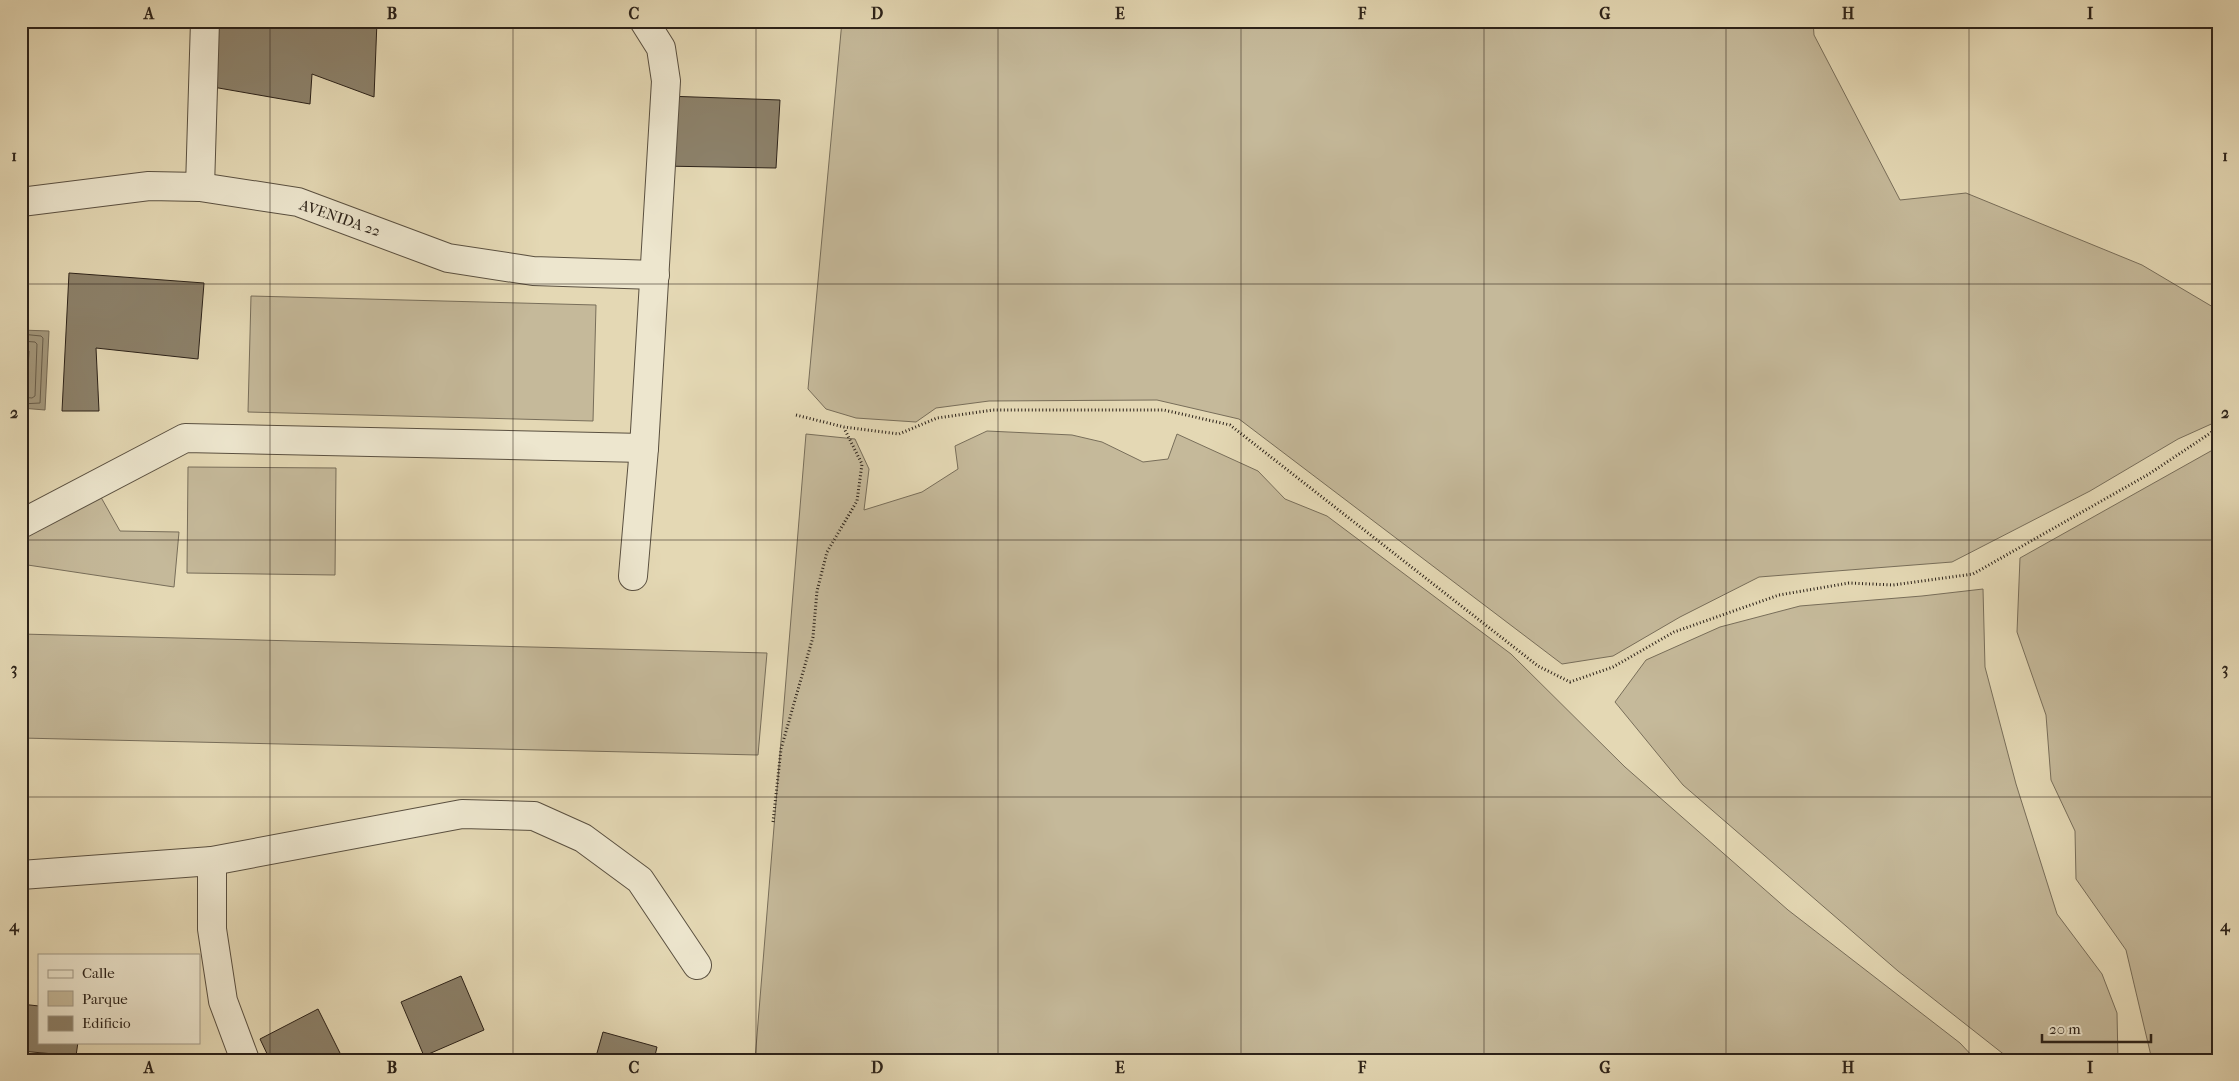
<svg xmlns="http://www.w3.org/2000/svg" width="2239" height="1081" font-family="'IM FELL French Canon',serif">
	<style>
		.green { fill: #c5b99a; stroke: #786e5a }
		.water { fill: #a59a7f; stroke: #756a56 }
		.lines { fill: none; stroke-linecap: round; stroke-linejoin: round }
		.shore { stroke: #685e4c; stroke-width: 1 }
		.building { fill: #8c816a; stroke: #2c2219 }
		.minor-casing { stroke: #5a5040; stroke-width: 30 }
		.path { stroke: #2c2219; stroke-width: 3; stroke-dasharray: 1 2.5; stroke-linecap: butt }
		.minor { stroke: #ede6ce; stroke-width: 28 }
		.grid { fill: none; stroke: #2c2219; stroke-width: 1; stroke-opacity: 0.55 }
		.labels { text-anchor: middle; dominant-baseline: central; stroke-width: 4.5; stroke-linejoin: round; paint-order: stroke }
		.street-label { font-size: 15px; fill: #2c2219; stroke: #ede6ce }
		.neatline { fill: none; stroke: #2c2219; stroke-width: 2 }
		.grid-label { font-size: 16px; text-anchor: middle; font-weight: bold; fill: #2c2219 }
	</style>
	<rect width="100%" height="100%" fill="#e4d8b4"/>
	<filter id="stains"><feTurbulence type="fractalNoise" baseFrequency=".004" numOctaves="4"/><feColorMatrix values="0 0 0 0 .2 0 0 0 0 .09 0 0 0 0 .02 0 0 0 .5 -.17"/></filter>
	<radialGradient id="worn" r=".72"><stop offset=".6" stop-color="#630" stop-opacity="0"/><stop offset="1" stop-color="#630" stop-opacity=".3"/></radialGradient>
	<g class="green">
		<path d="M842,21H1813L1814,35L1900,200L1966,193L2142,265L2218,310V421L2178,439L2090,491L1952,562L1759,577L1680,617L1613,656L1562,664L1239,419L1157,400L989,401L936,408L916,422L856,418L826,409L808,389Z"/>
		<path d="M251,296L596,305L593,421L248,412Z"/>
		<path d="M987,431L1072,435L1102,442L1143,462L1168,459L1177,434L1258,471L1285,499L1327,516L1511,654L1625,767L1788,910L1960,1043L1976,1060H755L806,434L855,439L869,469L864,510L922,492L958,469L955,446Z"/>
		<path d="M2218,447V1060H2152L2126,950L2076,879L2075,831L2051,780L2046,715L2017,632L2020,558Z"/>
		<path d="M188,467L336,468L335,575L187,573Z"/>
		<path d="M98,492L120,531L179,532L174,587L21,564V533Z"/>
		<path d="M1983,589L1985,667L2016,784L2057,914L2102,974L2117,1013L2118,1060H2011L1898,971L1683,785L1615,702L1646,660L1720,627L1800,606L1922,596Z"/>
		<path d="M21,634L767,653L758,755L21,738Z"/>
	</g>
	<path class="water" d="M21,330L49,331L45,410L21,408Z"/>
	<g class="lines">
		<g class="shore">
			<path d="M21,334L41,336L43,338L40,403L21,404"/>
			<path d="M21,341L35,342L37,344L35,396L32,398L21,397"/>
			<path d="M21,348L27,349L29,351L27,388L21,390"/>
		</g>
	</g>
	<g class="building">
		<path d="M193,21H377L374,97L312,74L310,104L190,83Z"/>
		<path d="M666,96L780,100L776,168L660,166Z"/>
		<path d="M69,273L204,283L198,359L96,348L99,411H62Z"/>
		<path d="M461,976L484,1030L424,1056L401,1002Z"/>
		<path d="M21,1004L39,1006V1042H78L76,1056L21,1051Z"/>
		<path d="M318,1009L343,1059L270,1060L260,1039Z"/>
		<path d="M603,1032L657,1047L654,1060H595Z"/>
	</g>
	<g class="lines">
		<defs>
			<g id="minor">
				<path d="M200,187L205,21"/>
				<path d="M21,202L149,186L200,187L298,202L448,258L533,271L655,275"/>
				<path d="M21,524L185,438L644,448"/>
				<path d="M633,576L644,448L666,81L661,48L644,21"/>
				<path d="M212,861V929L223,1001L245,1060"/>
				<path d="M21,875L212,861L462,814L534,816L583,838L640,880L697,965"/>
			</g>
		</defs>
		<use href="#minor" class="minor-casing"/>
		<g class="path">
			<path d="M796,415L844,427L899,434L937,418L993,410H1164L1230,425L1538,666L1570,682L1613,667L1674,632L1779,595L1849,583L1893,585L1973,574L2149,474L2218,428"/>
			<path d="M773,822L781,749L813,637L817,591L827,552L857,501L862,464L844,428"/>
		</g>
		<use href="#minor" class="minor"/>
	</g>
	<path class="grid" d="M270,21V1060M513,21V1060M756,21V1060M998,21V1060M1241,21V1060M1484,21V1060M1726,21V1060M1969,21V1060M21,284H2218M21,540H2218M21,797H2218"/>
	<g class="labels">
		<g class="street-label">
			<text transform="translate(340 218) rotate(19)">AVENIDA 22</text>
		</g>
	</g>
	<rect width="2239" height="1081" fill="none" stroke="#e4d8b4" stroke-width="55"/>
	<rect x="38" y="954" width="162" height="90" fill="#ede6ce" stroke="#a09886"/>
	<rect x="48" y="970" width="25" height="8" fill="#ede6ce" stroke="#a09886"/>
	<text x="82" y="978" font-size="15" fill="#2c2219">Calle</text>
	<rect x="48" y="991" width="25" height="15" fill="#c5b99a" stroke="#a09886"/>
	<text x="82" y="1004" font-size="15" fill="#2c2219">Parque</text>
	<rect x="48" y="1016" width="25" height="15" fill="#8c816a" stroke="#a09886"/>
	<text x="82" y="1028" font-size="15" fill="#2c2219">Edificio</text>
	<path d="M2042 1034v8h109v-8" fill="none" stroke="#2c2219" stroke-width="2.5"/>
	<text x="2049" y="1034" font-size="15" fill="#2c2219" stroke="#ede6ce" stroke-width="4" paint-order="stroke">20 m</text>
	<rect x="28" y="28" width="2184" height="1026" class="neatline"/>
	<g class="grid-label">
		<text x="149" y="19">A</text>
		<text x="392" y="19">B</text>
		<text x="634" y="19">C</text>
		<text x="877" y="19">D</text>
		<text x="1120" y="19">E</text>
		<text x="1362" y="19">F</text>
		<text x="1605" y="19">G</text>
		<text x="1848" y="19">H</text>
		<text x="2090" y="19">I</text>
		<text x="14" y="161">1</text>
		<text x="2225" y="161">1</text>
		<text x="14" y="418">2</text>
		<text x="2225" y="418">2</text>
		<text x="14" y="674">3</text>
		<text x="2225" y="674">3</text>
		<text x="14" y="931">4</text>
		<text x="2225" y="931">4</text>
		<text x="149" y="1073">A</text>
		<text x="392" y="1073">B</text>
		<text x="634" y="1073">C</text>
		<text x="877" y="1073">D</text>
		<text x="1120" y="1073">E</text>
		<text x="1362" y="1073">F</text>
		<text x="1605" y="1073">G</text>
		<text x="1848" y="1073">H</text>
		<text x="2090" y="1073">I</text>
	</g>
	<rect width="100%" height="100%" filter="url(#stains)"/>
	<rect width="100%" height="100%" fill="url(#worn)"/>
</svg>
